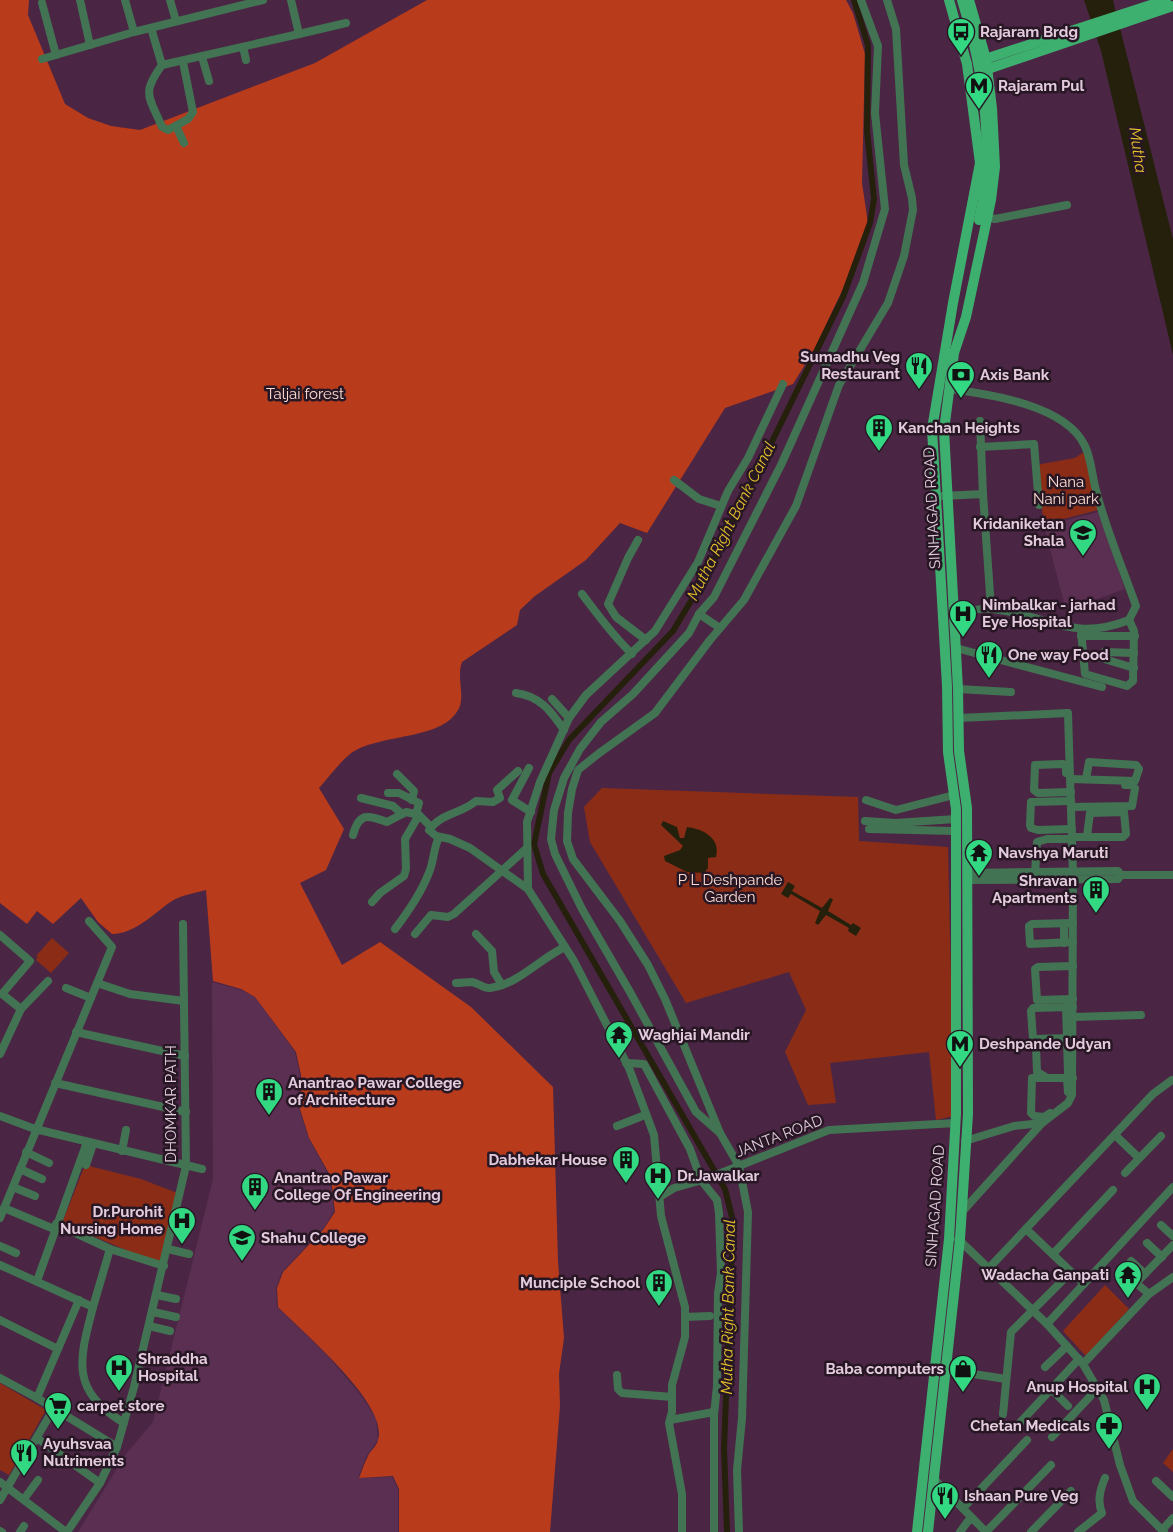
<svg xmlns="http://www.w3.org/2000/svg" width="1173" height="1532" font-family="Raleway,sans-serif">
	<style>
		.built { fill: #5a2f51 }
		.green { fill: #8b2d16 }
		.forest { fill: #b83b1c }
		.water { fill: #25200c }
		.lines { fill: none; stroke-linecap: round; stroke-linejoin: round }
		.canal { stroke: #25200c; stroke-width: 6 }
		.minor { stroke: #427454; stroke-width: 8 }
		.major { stroke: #3db06f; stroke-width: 10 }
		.major-bridge { stroke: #3db06f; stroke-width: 10 }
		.labels { text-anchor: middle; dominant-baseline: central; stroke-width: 5; stroke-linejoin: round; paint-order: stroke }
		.poi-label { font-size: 15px; font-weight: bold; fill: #e3cbdd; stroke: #271724; text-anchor: start }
		.park-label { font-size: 15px; fill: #fddbd2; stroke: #271724 }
		.street-label { font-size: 15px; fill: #e3cbdd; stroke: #271724 }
		.water-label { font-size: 16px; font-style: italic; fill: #e4c12c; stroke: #271724 }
	</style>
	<rect width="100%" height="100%" fill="#4b2644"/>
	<g class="built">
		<path d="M1098,512L1125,589L1066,610L1044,526Z"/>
		<path d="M212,982L241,990L255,997L295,1052L300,1075L299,1109L309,1139L330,1178L334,1211L323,1229L282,1272L276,1288L277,1307L328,1356L360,1394L376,1418L378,1440L366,1457L358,1478L392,1477L398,1489V1532H78L126,1454L153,1422L213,1179Z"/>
	</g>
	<g class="green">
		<path d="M1084,452L1098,510L1044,524L1036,465L1075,458Z"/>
		<path d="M602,788L858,797L859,841L948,847L954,1116L936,1120L929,1052L830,1063L836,1103L808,1105L785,1052L806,1010L789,972L686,1003L590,842L584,807Z"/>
		<path d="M52,938L69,953L51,973L36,960L38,957L36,956Z"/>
		<path d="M85,1165L141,1179L180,1194L164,1266L62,1223Z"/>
		<path d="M1105,1285L1129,1309L1086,1356L1063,1331Z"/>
		<path d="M0,1383L46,1410L9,1475L0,1470Z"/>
		<path d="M1173,1449V1472L1163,1463Z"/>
	</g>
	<path class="forest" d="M0,0H29L28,15L65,104L88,118L111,126L140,130L315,63L427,0H846L853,13L865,54L862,183L868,223L858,257L814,350L793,384L725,408L647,533L620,523L586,560L535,596L520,610L517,625L462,662C456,677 466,697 458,710C441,741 378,733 350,754C340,762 328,778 319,788L344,829L326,870L300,883L342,965L380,942L471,1007L553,1087L558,1261L564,1338L559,1374L560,1406L550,1532H399V1489L393,1476L359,1478C362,1471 364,1463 368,1456C370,1451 377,1446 378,1440C390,1405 301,1331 278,1307L277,1288L283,1272L323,1230L335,1212L331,1177L309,1138L300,1109L301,1075L296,1052L255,997L241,989L213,981L206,890C195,893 181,895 172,901C154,913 135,934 112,934L98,922L81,898L53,924L37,911L27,924L0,903Z"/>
	<g class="water">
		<path d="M1084,0H1113L1173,239V355L1101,51Z"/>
		<path d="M663,821L677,827L680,838H684L687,827C703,829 721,838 716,857L708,858V868L704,873L687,872L665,861L664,856L680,850L683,846L661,825Z"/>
		<path d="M788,882L795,886L792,891L822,908L830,898L833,899L828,911L851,925L853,923L861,928L856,936L848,931L849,928L826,915L818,925L815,923L820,911L791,894L788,898L781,894Z"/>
	</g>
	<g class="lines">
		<path class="canal" d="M727,1532L724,1448L733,1221L725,1189L543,874L534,844L549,773L569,740L673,631L707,574L843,297L870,223L874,199L867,131L868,45L854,0"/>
		<g class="minor">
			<path d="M80,0L90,45"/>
			<path d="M125,0L134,32"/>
			<path d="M170,0L176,21"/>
			<path d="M42,3L56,55"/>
			<path d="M151,28L162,65"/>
			<path d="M299,34L346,23"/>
			<path d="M243,47L246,60"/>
			<path d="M202,57L209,81"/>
			<path d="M42,59L134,32L263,0"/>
			<path d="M162,65L299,34L291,0"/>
			<path d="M162,65C141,94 149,96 162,127L168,130L188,119L193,112L183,62"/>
			<path d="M176,126L184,143"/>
			<path d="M987,217L995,219L1067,205"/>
			<path d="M949,389C989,394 1066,405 1085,446C1092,461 1092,478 1097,494C1107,532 1123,569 1136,606L1129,620C1071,643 1046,614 992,609C980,607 965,612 954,614"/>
			<path d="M980,421L983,494"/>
			<path d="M980,447L1034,444L1039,505"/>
			<path d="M674,480L699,499L721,506"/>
			<path d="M942,496L983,494L991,608"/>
			<path d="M638,540L628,558L608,604L616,617L646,640"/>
			<path d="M582,594C598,615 613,636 632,654"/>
			<path d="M699,614L720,628"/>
			<path d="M1081,630L1085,674L1127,686L1133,681L1134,631L1129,620"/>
			<path d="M1081,636H1135"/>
			<path d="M956,648L1102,687"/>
			<path d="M1134,668L1101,658L1104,652L1134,653"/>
			<path d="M958,689L1011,692"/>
			<path d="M516,693C540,696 551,711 564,730"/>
			<path d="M552,699L569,718"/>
			<path d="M959,718L1068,713L1073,873L1072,1095L1068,1103L1042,1123L961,1213"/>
			<path d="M529,768L512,800L531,812"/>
			<path d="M518,771L497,790L500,798L493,802L476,801C461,814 441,813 429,830L436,836L450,839L470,848L528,889L574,961L629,1068L654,1135L661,1216L685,1307V1337L672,1385V1412L669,1423L682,1494V1532"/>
			<path d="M1066,773V767L1063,764L1035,765L1034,790L1038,793L1071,792"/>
			<path d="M397,774L414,791L412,800"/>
			<path d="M1071,779L1135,781L1139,769L1136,765L1089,762L1086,779"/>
			<path d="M388,793H399L419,803L416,814"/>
			<path d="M361,798L393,806L402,814"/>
			<path d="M866,800L896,810L954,795"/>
			<path d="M1071,801L1031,802L1030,825L1031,828L1038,830L1072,829"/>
			<path d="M1071,807L1132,806L1135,788L1132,785H1125"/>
			<path d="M865,821L895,823L956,819"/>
			<path d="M869,829L956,831"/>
			<path d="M353,835C359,812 368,815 387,822L406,812L419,815L431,827"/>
			<path d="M1072,837H1123L1126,834L1124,812L1090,813L1087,836"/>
			<path d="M968,873L1118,871L1121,875H1173"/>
			<path d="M1035,873L1037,842L1047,839H1072"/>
			<path d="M968,880L1118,879L1121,875"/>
			<path d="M528,889L527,822L540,782L569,718L586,695L655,631L698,562L728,491L748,458L783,384"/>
			<path d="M372,902L380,893L404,876L406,869L405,839L419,815"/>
			<path d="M1073,923L1032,924L1029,926L1030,944L1073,942"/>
			<path d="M395,929C408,912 420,895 428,875C434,863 433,849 439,837"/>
			<path d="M415,934L431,915L448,917L454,914L527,848"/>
			<path d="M476,934L492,951L494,972L502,985"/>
			<path d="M0,935L30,961L2,994L21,1009"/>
			<path d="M1064,943V924"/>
			<path d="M1073,966L1038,967L1035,969L1037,1000L1073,999"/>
			<path d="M97,983L130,994L184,1001"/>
			<path d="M456,983C461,983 467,982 472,982C479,983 484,989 490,988C519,984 539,959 565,947"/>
			<path d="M66,988L91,998"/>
			<path d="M1066,1007L1067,1039"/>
			<path d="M1073,1007L1033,1008L1031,1011L1033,1039L1073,1038"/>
			<path d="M1073,1017L1141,1015"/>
			<path d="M76,1032L185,1056"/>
			<path d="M1043,1042L1036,1046L1037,1072L1044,1076"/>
			<path d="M1067,1042L1068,1072"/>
			<path d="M0,1054L21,1009L48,981"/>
			<path d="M626,1063L644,1064L690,1149L701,1180L717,1200L719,1213L721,1273L718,1293L717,1386L714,1415V1532"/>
			<path d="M1067,1078L1068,1092"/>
			<path d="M55,1083L186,1112"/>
			<path d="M1050,1113L1044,1117L1034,1116L1031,1113L1032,1078H1073"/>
			<path d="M0,1116L35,1129L202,1169"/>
			<path d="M617,1126L645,1115"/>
			<path d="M720,1133L696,1112L630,992L582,909L555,854L551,839L554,810L564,778L580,749L601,722L633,694L689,633L699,614L714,597L781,465L863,283L885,209L875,113L878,46L861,0"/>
			<path d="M1115,1135L1139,1158"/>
			<path d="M965,1141L1014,1126L1042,1123"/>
			<path d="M122,1151L126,1130"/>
			<path d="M26,1152L49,1163"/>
			<path d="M86,1165L93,1144"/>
			<path d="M20,1169L42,1179"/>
			<path d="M1125,1173L1161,1136"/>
			<path d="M13,1187L35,1196"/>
			<path d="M661,1196L674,1188L706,1179L829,1130L956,1123"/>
			<path d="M4,1208L54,1229"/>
			<path d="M0,1218L112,947L89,921"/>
			<path d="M56,1224L110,1249L164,1266"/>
			<path d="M1161,1225L1173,1236"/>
			<path d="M1026,1229L1084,1284"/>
			<path d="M958,1239L1047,1324L1083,1364L1104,1400L1120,1465L1133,1501L1164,1532"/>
			<path d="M1147,1243L1162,1257"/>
			<path d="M0,1246L16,1253"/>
			<path d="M168,1249L189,1254"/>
			<path d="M1053,1254L1113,1190"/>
			<path d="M1131,1261L1145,1274"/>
			<path d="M0,1265L93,1307C79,1361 70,1390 124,1423"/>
			<path d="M989,1268L1153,1094L1172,1080"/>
			<path d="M37,1281L87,1142"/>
			<path d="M1149,1294L1136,1283L1173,1245"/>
			<path d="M157,1295L176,1299"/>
			<path d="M93,1307L110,1249"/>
			<path d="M153,1312L176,1317"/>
			<path d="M685,1317L710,1316"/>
			<path d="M0,1320L58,1349"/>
			<path d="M1047,1324L1173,1187"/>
			<path d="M149,1326L170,1331"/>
			<path d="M1083,1364L1149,1294L1173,1277"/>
			<path d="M1045,1367L1067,1346"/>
			<path d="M947,1370L1006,1379"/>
			<path d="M617,1375L618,1389L622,1393L672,1397"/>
			<path d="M0,1378L37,1398L117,1447"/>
			<path d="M1051,1389L1068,1406"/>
			<path d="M37,1398L79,1300"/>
			<path d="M1003,1414L1011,1332L1071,1272"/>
			<path d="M670,1420L714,1412"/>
			<path d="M1016,1427L1079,1359"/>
			<path d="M1052,1437L1098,1388"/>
			<path d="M37,1438L100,1483"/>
			<path d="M935,1480L986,1532"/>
			<path d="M1156,1481L1173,1497"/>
			<path d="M0,1482L66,1532"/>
			<path d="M24,1499L38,1480"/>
			<path d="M0,1500L54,1408"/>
			<path d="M963,1508L1027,1440"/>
			<path d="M1162,1530L1173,1518"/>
			<path d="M0,1531L2,1532"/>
			<path d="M20,1532L24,1526"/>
			<path d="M67,1532L100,1483L117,1447L134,1387L186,1166L183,924"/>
			<path d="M739,1532L737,1470L742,1418L748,1212L739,1166L720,1133L665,999L648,965L620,921L573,859L567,841L568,813L572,789L578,770L598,754L655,713L710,640L744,600L796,506L839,385L888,303L904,256L913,210L912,198L904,165L896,29L887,0"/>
			<path d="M960,1532L968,1521L973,1519"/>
			<path d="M986,1532L1051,1465"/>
			<path d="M1031,1532L1071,1491"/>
			<path d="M1078,1532L1102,1513C1097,1501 1100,1490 1105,1478"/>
		</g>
		<g class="major">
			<path d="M979,61L1166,0"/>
			<path d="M982,71L1173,6"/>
			<path d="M917,1532L949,1239L956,1114V809L948,752L947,686L932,429L953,303L980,163L967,64L949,0"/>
			<path d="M928,1532L960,1239L968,1114L967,808L959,751L958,689L944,430L954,353L966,317L991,200L995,167L992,108L986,59L969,0"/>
		</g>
		<path class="major-bridge" d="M962,0C984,71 995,146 979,220"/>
	</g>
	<defs>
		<symbol id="bus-pin" viewBox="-11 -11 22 30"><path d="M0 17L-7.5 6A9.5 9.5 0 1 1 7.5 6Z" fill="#32d882" stroke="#271724"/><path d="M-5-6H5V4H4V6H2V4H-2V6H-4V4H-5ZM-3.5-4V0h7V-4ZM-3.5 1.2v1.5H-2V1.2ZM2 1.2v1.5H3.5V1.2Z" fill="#111"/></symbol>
		<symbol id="metro-pin" viewBox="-11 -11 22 30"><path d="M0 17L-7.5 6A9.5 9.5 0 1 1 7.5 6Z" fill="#32d882" stroke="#271724"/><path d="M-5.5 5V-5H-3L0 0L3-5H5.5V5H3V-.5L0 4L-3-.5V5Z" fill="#111"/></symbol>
		<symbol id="restaurant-pin" viewBox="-11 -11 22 30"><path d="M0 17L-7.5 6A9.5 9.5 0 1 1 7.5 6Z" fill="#32d882" stroke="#271724"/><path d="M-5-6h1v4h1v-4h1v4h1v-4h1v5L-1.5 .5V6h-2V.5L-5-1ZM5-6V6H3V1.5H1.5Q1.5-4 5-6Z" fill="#111"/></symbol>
		<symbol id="bank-pin" viewBox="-11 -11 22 30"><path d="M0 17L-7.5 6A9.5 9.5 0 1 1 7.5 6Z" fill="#32d882" stroke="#271724"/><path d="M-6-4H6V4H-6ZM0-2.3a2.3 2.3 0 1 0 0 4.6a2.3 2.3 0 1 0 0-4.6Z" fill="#111"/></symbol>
		<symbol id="building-pin" viewBox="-11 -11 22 30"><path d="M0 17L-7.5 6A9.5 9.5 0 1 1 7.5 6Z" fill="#32d882" stroke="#271724"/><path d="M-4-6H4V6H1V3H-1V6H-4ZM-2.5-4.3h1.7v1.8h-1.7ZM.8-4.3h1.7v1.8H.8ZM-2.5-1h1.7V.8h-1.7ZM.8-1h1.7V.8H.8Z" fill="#111"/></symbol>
		<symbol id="school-pin" viewBox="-11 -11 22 30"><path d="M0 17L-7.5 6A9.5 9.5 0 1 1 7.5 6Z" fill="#32d882" stroke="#271724"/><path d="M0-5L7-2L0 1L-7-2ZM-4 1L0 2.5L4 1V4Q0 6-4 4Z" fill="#111"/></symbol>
		<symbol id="hospital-pin" viewBox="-11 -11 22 30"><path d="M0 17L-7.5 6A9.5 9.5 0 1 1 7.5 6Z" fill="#32d882" stroke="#271724"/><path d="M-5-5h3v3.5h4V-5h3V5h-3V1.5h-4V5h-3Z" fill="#111"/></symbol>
		<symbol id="temple-pin" viewBox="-11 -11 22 30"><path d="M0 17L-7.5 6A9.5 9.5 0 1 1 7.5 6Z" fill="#32d882" stroke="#271724"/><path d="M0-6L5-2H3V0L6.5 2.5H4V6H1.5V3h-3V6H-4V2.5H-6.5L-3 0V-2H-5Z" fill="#111"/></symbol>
		<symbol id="university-pin" viewBox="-11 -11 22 30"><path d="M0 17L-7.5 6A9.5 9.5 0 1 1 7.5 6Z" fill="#32d882" stroke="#271724"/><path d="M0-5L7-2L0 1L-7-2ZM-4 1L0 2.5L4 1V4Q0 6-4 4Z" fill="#111"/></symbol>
		<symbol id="shop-pin" viewBox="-11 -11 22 30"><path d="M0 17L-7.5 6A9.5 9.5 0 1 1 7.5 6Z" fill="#32d882" stroke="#271724"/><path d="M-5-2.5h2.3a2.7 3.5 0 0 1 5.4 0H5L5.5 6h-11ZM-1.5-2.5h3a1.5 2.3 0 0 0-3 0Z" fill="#111"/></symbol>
		<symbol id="supermarket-pin" viewBox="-11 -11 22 30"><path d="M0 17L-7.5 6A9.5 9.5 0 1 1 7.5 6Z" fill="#32d882" stroke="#271724"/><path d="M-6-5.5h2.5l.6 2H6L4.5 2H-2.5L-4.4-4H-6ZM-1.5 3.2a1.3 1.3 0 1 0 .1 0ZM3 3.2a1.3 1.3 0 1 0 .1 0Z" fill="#111"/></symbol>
		<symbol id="pharmacy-pin" viewBox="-11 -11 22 30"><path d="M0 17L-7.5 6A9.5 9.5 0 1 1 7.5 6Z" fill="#32d882" stroke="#271724"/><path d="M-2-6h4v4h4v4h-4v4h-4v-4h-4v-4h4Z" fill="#111"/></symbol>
	</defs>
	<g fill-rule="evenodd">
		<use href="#bus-pin" x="945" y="16" width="32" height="43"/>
		<use href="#metro-pin" x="963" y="70" width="32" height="43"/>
		<use href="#restaurant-pin" x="903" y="350" width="32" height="43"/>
		<use href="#bank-pin" x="945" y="359" width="32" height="43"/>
		<use href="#building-pin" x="863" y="412" width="32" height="43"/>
		<use href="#school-pin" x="1067" y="517" width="32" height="43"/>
		<use href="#hospital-pin" x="947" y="598" width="32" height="43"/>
		<use href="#restaurant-pin" x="973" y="639" width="32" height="43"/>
		<use href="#temple-pin" x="963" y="837" width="32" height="43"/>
		<use href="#building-pin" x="1080" y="874" width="32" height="43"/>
		<use href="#temple-pin" x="603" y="1019" width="32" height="43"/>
		<use href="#metro-pin" x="944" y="1028" width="32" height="43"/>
		<use href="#building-pin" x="253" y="1076" width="32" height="43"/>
		<use href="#building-pin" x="610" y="1144" width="32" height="43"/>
		<use href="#hospital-pin" x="642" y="1160" width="32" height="43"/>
		<use href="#building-pin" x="239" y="1171" width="32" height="43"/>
		<use href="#hospital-pin" x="166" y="1205" width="32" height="43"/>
		<use href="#university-pin" x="226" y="1222" width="32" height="43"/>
		<use href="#temple-pin" x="1112" y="1259" width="32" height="43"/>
		<use href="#building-pin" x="643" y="1267" width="32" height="43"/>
		<use href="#hospital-pin" x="103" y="1352" width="32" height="43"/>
		<use href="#shop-pin" x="947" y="1353" width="32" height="43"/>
		<use href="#hospital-pin" x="1131" y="1371" width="32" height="43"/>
		<use href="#supermarket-pin" x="42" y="1390" width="32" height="43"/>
		<use href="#pharmacy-pin" x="1093" y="1410" width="32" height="43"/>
		<use href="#restaurant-pin" x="8" y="1437" width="32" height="43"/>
		<use href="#restaurant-pin" x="929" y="1480" width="32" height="43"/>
	</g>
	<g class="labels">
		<g class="poi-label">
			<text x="980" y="32">Rajaram Brdg</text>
			<text x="998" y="86">Rajaram Pul</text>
			<text x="900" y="357" text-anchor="end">Sumadhu Veg<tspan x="900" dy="17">Restaurant</tspan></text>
			<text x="980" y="375">Axis Bank</text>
			<text x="898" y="428">Kanchan Heights</text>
			<text x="1064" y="524" text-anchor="end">Kridaniketan<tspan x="1064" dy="17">Shala</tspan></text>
			<text x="982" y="605">Nimbalkar - jarhad<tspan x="982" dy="17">Eye Hospital</tspan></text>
			<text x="1008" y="655">One way Food</text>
			<text x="998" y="853">Navshya Maruti</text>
			<text x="1077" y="881" text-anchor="end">Shravan<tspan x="1077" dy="17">Apartments</tspan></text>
			<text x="638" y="1035">Waghjai Mandir</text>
			<text x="979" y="1044">Deshpande Udyan</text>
			<text x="288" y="1083">Anantrao Pawar College<tspan x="288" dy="17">of Architecture</tspan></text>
			<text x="607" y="1160" text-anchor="end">Dabhekar House</text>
			<text x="677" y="1176">Dr.Jawalkar</text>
			<text x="274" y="1178">Anantrao Pawar<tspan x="274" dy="17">College Of Engineering</tspan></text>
			<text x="163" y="1212" text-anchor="end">Dr.Purohit<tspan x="163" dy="17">Nursing Home</tspan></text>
			<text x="261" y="1238">Shahu College</text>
			<text x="1109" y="1275" text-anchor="end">Wadacha Ganpati</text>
			<text x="640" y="1283" text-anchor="end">Munciple School</text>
			<text x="138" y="1359">Shraddha<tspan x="138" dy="17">Hospital</tspan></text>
			<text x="944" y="1369" text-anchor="end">Baba computers</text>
			<text x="1128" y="1387" text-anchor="end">Anup Hospital</text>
			<text x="77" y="1406">carpet store</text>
			<text x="1090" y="1426" text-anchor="end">Chetan Medicals</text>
			<text x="43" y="1444">Ayuhsvaa<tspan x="43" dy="17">Nutriments</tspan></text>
			<text x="964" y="1496">Ishaan Pure Veg</text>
		</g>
		<g class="park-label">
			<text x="305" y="394">Taljai forest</text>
			<text x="1066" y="482">Nana<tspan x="1066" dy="17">Nani park</tspan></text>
			<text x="730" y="880">P L Deshpande<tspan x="730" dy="17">Garden</tspan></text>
		</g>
		<g class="street-label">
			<text transform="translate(932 508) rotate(-93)">SINHAGAD ROAD</text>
			<text transform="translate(171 1104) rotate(-90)">DHOMKAR PATH</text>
			<text transform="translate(779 1136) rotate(-21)">JANTA ROAD</text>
			<text transform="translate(935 1206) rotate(-86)">SINHAGAD ROAD</text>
		</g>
		<g class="water-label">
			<text transform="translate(1138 150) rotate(82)">Mutha</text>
			<text transform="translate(731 521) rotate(-63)">Mutha Right Bank Canal</text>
			<text transform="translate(728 1307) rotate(-89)">Mutha Right Bank Canal</text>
		</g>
	</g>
</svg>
